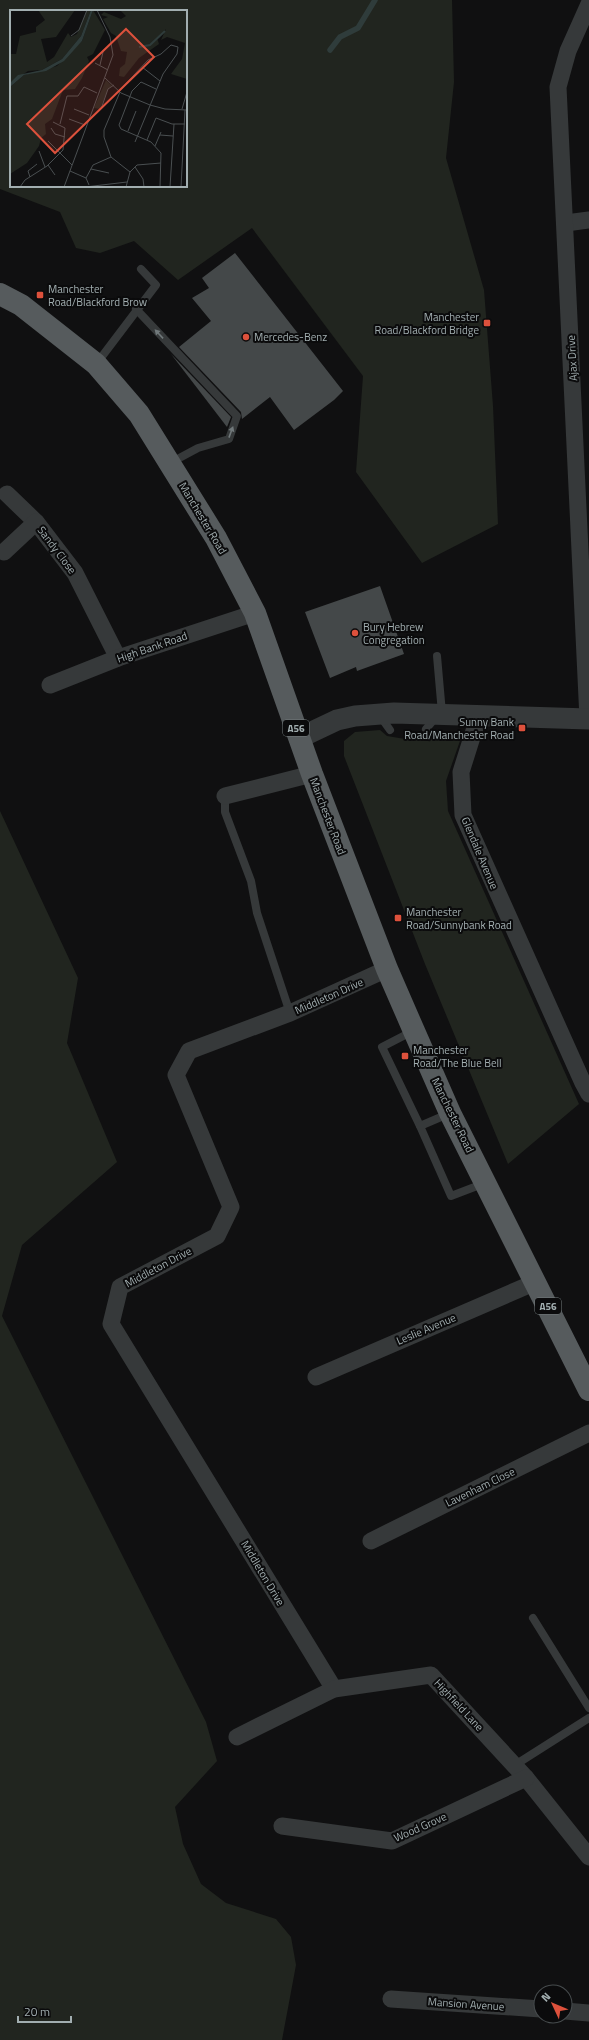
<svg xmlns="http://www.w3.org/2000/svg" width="589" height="2040" font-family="'Titillium Web',sans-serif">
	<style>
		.green { fill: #21251f; fill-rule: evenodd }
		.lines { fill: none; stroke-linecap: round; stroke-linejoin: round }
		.stream { stroke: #2f3c3b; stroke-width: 5.5 }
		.building { fill: #444849 }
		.service { stroke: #36393a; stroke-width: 8 }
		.minor { stroke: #36393a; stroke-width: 17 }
		.tertiary { stroke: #36393a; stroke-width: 21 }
		.trunk { stroke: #565b5d; stroke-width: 22 }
		.oneway { fill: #71797b }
		.poi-dot { fill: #dd513c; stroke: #0b0b0c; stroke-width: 1.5 }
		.labels { text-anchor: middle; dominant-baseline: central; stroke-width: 4; stroke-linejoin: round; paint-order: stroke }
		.shield { fill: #0b0b0c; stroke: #757d7f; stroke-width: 1 }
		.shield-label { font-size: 10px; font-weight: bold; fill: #a2aeb0 }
		.poi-label { font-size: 11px; fill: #a2aeb0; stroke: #0b0b0c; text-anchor: start }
		.street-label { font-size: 11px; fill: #a2aeb0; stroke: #0b0b0c }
		.inset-river { fill: none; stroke: #2f3c3b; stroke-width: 2 }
		.inset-road { fill: none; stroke: #4a4f51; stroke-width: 1 }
		.view { fill: #dd513c; fill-opacity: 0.15; stroke: #dd513c; stroke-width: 2 }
		.inset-edge { fill: none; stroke: #a2aeb0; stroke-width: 2 }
	</style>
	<rect width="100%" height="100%" fill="#101011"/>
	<g class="green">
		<path d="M0,0H452L454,82L446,158L484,290L493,406L498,524L422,563L356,472L363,376L252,228L178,280L134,241L100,253L76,248L60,212L0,189ZM11,11H186V186H11Z"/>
		<path d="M380,730L387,736L411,740L431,733H458L461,738L446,781L448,811L579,1104L508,1164L425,964L344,756V741L355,732Z"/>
		<path d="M0,811L78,978L67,1043L117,1162L22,1245L2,1316L206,1722L217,1761L175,1807L183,1844L201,1884L226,1903L276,1919L291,1937L296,1965L282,2040H0Z"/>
	</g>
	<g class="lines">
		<path class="stream" d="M330,50L340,37L358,28L375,0"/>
	</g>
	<g class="building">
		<path d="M235,253L343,391L334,400L294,430L270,397L242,419L241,412L179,347L211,321L192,298L209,288L202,278Z"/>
		<path d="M171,354L231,417L227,427Z"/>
		<path d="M380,586L404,654L357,671L356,667L330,678L305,612Z"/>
	</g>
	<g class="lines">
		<g class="service">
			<path d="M136,309L237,416L229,439L198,448L170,463"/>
			<path d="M97,363L156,285L141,269"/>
			<path d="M437,656L442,713"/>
			<path d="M380,716L390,730"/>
			<path d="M426,729L437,716"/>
			<path d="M225,796V812L251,881L257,913L290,1013"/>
			<path d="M413,1031L382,1047L420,1126"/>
			<path d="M448,1114L420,1126L451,1196L485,1183"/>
			<path d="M533,1618L589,1708"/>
			<path d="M515,1765L589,1718"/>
		</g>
		<g class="minor">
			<path d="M566,223L589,220"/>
			<path d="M7,494L36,522L75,573L118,658"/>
			<path d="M4,552L36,522"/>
			<path d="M50,685L118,658L255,613"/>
			<path d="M479,715L461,772L463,815L583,1083L589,1094"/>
			<path d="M588,719L558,87L568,51L589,4"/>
			<path d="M225,796L312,774"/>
			<path d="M316,1377L536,1282"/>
			<path d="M371,1541L589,1433"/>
			<path d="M334,1689L111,1324L120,1287L217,1236L231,1207L176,1075L189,1051L290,1013L387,969"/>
			<path d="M237,1737L334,1689L431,1675L526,1778L589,1857"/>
			<path d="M282,1826L392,1841L526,1778"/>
			<path d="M391,1999L541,2009"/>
			<path d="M565,2011L589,2013"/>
		</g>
		<path class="tertiary" d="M299,738L337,720L355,716L394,713L589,719"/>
		<path class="trunk" d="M0,294L21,305L96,364L139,414L216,538L255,613L312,774L387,969L414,1031L450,1113L589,1390"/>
	</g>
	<defs><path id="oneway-solid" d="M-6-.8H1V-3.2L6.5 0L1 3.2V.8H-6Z"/></defs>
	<g class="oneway">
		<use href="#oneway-solid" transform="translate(159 334) rotate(-133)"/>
		<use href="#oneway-solid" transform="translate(231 432) rotate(-70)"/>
	</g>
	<g class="poi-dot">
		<rect x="36" y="291" width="8" height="8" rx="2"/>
		<rect x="483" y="319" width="8" height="8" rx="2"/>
		<circle cx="246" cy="337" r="4"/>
		<circle cx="355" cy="633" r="4"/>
		<rect x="518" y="724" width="8" height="8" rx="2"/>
		<rect x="394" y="914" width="8" height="8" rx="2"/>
		<rect x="401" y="1052" width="8" height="8" rx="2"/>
	</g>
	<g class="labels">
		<g class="shield">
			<rect x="283" y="720" width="26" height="16" rx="3"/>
			<rect x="535" y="1298" width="26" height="16" rx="3"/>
		</g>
		<g class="shield-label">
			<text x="296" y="728">A56</text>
			<text x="548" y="1306">A56</text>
		</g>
		<g class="poi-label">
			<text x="48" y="289">Manchester<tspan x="48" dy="13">Road/Blackford Brow</tspan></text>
			<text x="479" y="317" text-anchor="end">Manchester<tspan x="479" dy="13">Road/Blackford Bridge</tspan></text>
			<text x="254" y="337">Mercedes-Benz</text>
			<text x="363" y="627">Bury Hebrew<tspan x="363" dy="13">Congregation</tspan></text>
			<text x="514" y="722" text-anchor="end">Sunny Bank<tspan x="514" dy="13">Road/Manchester Road</tspan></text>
			<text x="406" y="912">Manchester<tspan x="406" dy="13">Road/Sunnybank Road</tspan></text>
			<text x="413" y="1050">Manchester<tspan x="413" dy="13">Road/The Blue Bell</tspan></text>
		</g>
		<g class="street-label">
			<text transform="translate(572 358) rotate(-93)">Ajax Drive</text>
			<text transform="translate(203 518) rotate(59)">Manchester Road</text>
			<text transform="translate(57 550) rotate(53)">Sandy Close</text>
			<text transform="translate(152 647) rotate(-19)">High Bank Road</text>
			<text transform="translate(328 816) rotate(69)">Manchester Road</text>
			<text transform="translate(480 853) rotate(67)">Glendale Avenue</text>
			<text transform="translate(329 996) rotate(-24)">Middleton Drive</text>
			<text transform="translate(453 1115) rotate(64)">Manchester Road</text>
			<text transform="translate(158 1267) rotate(-28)">Middleton Drive</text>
			<text transform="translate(426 1329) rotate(-23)">Leslie Avenue</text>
			<text transform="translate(480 1487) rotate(-26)">Lavenham Close</text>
			<text transform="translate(263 1573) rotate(59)">Middleton Drive</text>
			<text transform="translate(459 1705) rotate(47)">Highfield Lane</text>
			<text transform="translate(420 1827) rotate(-24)">Wood Grove</text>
			<text transform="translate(466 2004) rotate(4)">Mansion Avenue</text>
		</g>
	</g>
	<g transform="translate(10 10)">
		<rect width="177" height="177" fill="#101011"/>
		<path d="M28,0H65L46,27L31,29L37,52L44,47L58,23L61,27L67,24L77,0H81L71,26L52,49L32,60L18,61L0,73V44H6L10,26L26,22V17L35,10ZM83,0L95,20L83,44L77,47L79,51L72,68L65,79L53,80L42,109L35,114L36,124L31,128L29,136L17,153L0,164V77L14,65L47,56L72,31ZM110,0H177V69L161,64L172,49L175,33L157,27L151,30L156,19L147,28L149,34L129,48L114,67L109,66L110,58L115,54L117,42L111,41L106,26L101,23L93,9L98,7L91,5L94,2L111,9L116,6ZM96,70L102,76L98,79L90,99L84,98Z" fill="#21251f"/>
		<path d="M81,0H83L72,31L54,51L36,61L14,65L0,77V73L8,65L32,60L52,49L71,26Z" fill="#2f3c3b"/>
		<path class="inset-river" d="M129,37L140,35L155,21"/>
		<path class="inset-road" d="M61,26L69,20L77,0M85,53L98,60M90,55L93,42M132,57L150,71M95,68L111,83L140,95L155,99L177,100M146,79L131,72L122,81L109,115L111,119L141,132L151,143L150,177M109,81L138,50L151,44L161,35L168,37L167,44L153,64L125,132M110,82L94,120V127L101,147L120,162M64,99L79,105M91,99L98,79L104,75M172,99L177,82M59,109L75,115M50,114L57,86H68L74,77L87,83M41,118L45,124L55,127M118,121L126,101M150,125L163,126M137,130L146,108L162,114H175M38,131L62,155M145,136L151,122M29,141L35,157M38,155L45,165M125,157L133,169L134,177M81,159L99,163M60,161L76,168L79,175M20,167L18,161L27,154M76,168L83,155L101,147M10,177L15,170L37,156L53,140L55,118L43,112M54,177L103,45L100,27L87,0M75,177L117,172M116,177L120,162L127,155L151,153M160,177L164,114M171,177L175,100"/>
		<path class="view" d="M116,19L144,47L45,143L17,114Z"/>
		<rect width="177" height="177" class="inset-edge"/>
	</g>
	<g transform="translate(553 2004) rotate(314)"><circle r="19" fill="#0b0b0c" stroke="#474c4e"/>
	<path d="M0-3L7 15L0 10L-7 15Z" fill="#dd513c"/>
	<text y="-6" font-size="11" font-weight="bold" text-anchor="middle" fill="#a2aeb0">N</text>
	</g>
	<path d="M18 2016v6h53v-6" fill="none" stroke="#a2aeb0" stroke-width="2"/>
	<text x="24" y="2016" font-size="12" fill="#a2aeb0" stroke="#0b0b0c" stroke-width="3" paint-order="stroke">20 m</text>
</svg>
